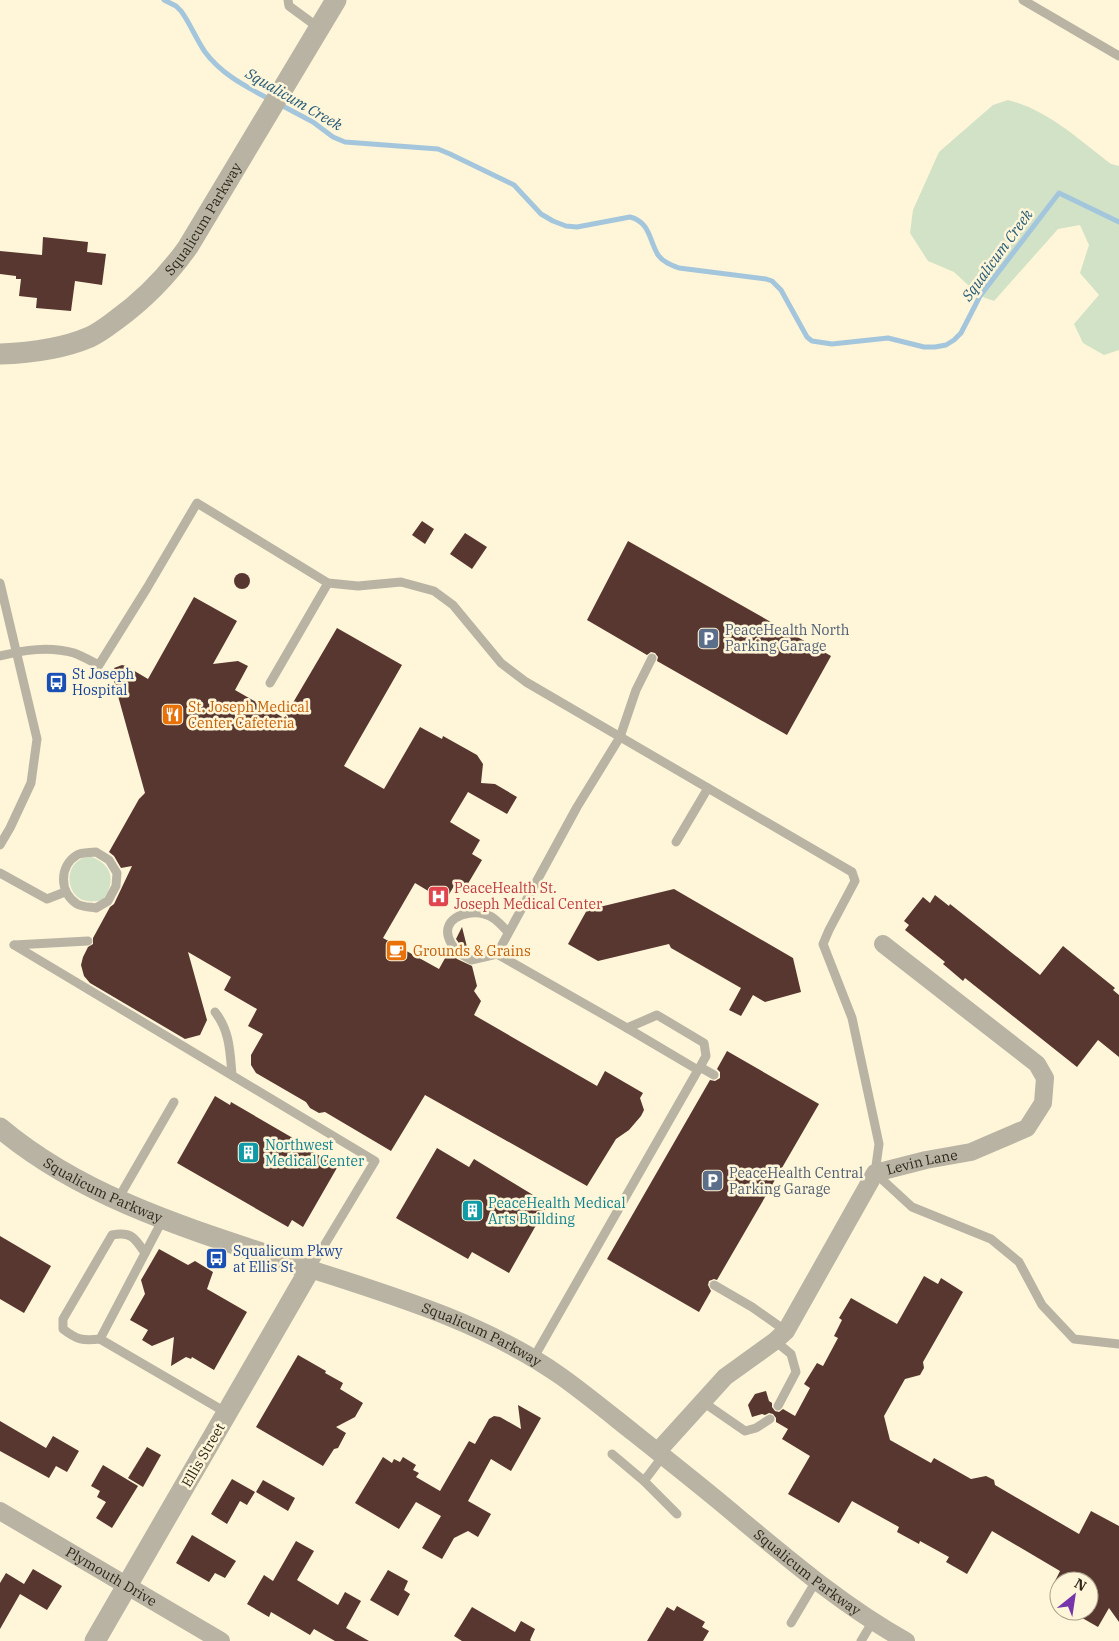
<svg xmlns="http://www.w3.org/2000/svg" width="1119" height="1641" font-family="'IBM Plex Serif',serif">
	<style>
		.green { fill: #d1e2c6 }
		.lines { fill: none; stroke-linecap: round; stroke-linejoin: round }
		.stream { stroke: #a4c6dc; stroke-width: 5 }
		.building { fill: #57372f }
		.service { stroke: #b9b3a4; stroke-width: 9 }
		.minor { stroke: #b9b3a4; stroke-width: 18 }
		.tertiary { stroke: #b9b3a4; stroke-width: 21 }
		.labels { text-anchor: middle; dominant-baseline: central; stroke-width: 5; stroke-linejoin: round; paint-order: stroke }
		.street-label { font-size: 14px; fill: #2d281a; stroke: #fff5d8 }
		.service-label { font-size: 14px; fill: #4e5e75; stroke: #fff5d8; text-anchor: start }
		.transit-label { font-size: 14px; fill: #164399; stroke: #fff5d8; text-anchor: start }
		.food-label { font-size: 14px; fill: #c56008; stroke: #fff5d8; text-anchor: start }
		.health-label { font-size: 14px; fill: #be3a42; stroke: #fff5d8; text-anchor: start }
		.culture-label { font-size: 14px; fill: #0d838f; stroke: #fff5d8; text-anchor: start }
		.water-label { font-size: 15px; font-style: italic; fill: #235b7a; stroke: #fff5d8 }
	</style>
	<rect width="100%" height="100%" fill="#fff5d8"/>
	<g class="green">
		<path d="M1008,100C1048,110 1079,140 1111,164L1119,166V350L1104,355L1083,343L1074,324L1099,295L1080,273L1089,245L1080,225L1058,229L994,301L980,296L954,272L928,261L910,233L913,210L939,152L993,105Z"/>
		<path d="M92,857C114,866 115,883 103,900C97,901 92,902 87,901C67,898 63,868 81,859C84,857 89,857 92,857Z"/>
	</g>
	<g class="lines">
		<g class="stream">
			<path d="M164,0L176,6L181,11C190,23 196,39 205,52C222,75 247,87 271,100"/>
			<path d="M279,104L313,122L333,137L345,142L438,149L450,154L514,185L541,214L553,221L566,226L577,227L630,217C650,222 649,240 658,255C663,262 671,265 679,268L766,279L772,281L781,290L807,337L812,341L832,344L888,338L924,347H935L946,345L954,340L961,333L980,296L1059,193L1119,222"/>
		</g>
	</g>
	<g class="building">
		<path d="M43,237L88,242L87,252L106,254L102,285L75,281L71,311L36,308L37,298L19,296L21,279H16V276L0,274V251L42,255Z"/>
		<path d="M422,521L434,529L425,544L412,535Z"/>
		<path d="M465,533L487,547L472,569L450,554Z"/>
		<path d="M628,541L831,656L787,735L657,661L658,657L655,653L651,652L647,655L587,620Z"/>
		<circle cx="242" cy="581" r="8"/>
		<path d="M194,597L237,621L213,664L238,661L248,666L235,690L284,718L337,628L402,665L344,766L384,789L420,727L442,739L443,736L477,755L483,764L481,783L495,784L517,797L507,814L468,792L450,822L480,840L472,854L482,860L463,892L454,886L445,901L415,883L383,938L439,969L449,951L457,959L472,966L477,986L474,991L481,1001L474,1015L597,1086L605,1071L643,1093L640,1098L644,1110L641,1116L629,1130L616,1139L587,1186L425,1095L391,1151L325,1112L319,1113L310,1108L306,1102L256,1073L251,1065V1055L263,1034L248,1026L257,1009L224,990L231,977L188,952L207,1020L200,1035L185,1039L90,983L84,976L81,965L83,957L88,947L93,944V938L110,907L114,904L132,866L121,868L114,856L109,852L139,799L145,793L113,678L114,668L122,665L126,666L148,679Z"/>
		<path d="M674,889L793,958L801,992L765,1002L753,995L741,1016L729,1010L741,988L671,948L669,944L598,961L568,944L587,910Z"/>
		<path d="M935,895L949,906L950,904L1040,975L1063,946L1115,988L1113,990L1119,995V1057L1098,1040L1077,1067L965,978L963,981L943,964L945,962L905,930L909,925L904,921L923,897L930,903Z"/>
		<path d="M462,927L468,951L461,946L456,939Z"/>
		<path d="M727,1051L819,1104L717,1280L714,1279L709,1281L708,1285L711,1291L699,1312L607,1259L710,1080L715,1081L720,1078V1072L717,1069Z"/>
		<path d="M215,1096L230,1105L231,1102L298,1141L297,1143L338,1166L303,1227L292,1220L288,1227L177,1163Z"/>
		<path d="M437,1148L469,1167L474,1159L548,1204L509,1273L472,1252L468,1259L396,1218Z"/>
		<path d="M0,1236L51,1266L24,1313L0,1299Z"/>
		<path d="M159,1249L188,1265L195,1261L213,1272L207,1289L247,1312L214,1370L192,1357L191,1359L186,1357L171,1366L174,1337L152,1346L142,1340L148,1330L130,1320L145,1294L141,1280Z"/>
		<path d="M924,1276L938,1284L941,1278L963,1292L923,1362L924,1368L920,1375L905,1379L884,1416L890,1440L931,1463L934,1458L971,1479L986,1476L994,1480L995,1485L1079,1534L1091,1511L1119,1526V1622L1109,1608L1098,1627L1070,1611H1089V1581H1055L1060,1571L992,1531L967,1574L946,1562L949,1557L920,1541L919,1544L897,1532L899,1527L852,1501L839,1523L788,1494L810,1456L782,1439L788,1429L776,1422V1418L773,1414L769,1413L765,1415L762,1414L752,1417L748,1405L755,1394L766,1391L769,1401L772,1403V1407L775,1411L779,1412L783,1409L795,1416L810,1388L804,1384L817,1363L823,1366L838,1338L834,1336L842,1320L839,1318L851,1298L897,1324Z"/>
		<path d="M298,1355L326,1371L325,1373L343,1383L340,1389L363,1403L355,1417L336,1427L346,1433L338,1448L334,1449L323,1466L256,1427Z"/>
		<path d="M518,1405L541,1418L511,1471L491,1459L468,1501L491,1514L478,1537L468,1531L454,1538L442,1559L422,1548L441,1516L416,1502L399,1529L355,1503L383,1457L392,1463L394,1459L400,1462L403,1457L416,1465L413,1470L419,1473L416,1477L440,1491L469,1441L475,1444L489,1419L494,1416L500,1417L521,1429Z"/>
		<path d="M0,1421L46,1448L53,1436L79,1451L67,1472L56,1466L49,1478L0,1451Z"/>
		<path d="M147,1447L161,1455L143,1487L128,1478Z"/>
		<path d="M103,1465L138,1486L112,1528L96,1518L106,1502L97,1497L100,1491L91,1486Z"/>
		<path d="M232,1479L255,1492L247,1505L240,1501L227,1524L211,1514Z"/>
		<path d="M263,1480L295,1498L288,1511L256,1492Z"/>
		<path d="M192,1535L236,1561L225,1578L215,1573L209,1582L176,1563Z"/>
		<path d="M296,1541L314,1551L297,1580L338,1605L345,1592L361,1601L346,1628L369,1641H335L314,1629L310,1635L271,1612L269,1617L247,1604L264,1575L273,1581Z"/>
		<path d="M33,1569L62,1586L47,1610L20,1594L0,1629V1583L6,1573L24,1584Z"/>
		<path d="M388,1570L408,1581L404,1590L410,1594L398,1616L370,1600Z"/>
		<path d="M677,1606L705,1622L702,1627L709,1631L703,1641H647L667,1607L674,1611Z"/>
		<path d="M472,1607L515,1632L521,1621L535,1629L530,1640L531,1641H462L454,1636Z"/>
	</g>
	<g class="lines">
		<g class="service">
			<path d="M288,0L289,6L319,28"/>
			<path d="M1023,0L1119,56"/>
			<path d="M0,583L37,739L31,783L10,828L0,845"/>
			<path d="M0,656C24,650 49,646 74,653C82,656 91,661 99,665L147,588L197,503L328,583L358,586L401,582L434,591L453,605L501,663L526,682L852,872L855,881L829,930L823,944L852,1018L879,1144L875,1173L912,1207L991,1239L1019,1262L1042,1305L1074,1339L1119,1344"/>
			<path d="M270,683L328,583"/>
			<path d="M676,842L708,788"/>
			<path d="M96,852L109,860L117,873L116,886L108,901L96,908C90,907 82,907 77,904C59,892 59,866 77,855C82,852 90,853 96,852Z"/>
			<path d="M0,873L47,899L65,892"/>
			<path d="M508,932C501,925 494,916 484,914C465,909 438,920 451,943C453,946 455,950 458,952C461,955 467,957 471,960L497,954L627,1028L698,1070L700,1067L714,1075"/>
			<path d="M14,945L375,1161L310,1269"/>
			<path d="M14,945L88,941"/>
			<path d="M497,954L577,807L620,737L636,690L652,658"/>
			<path d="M215,1012C230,1031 230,1052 232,1075"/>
			<path d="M627,1028L657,1015L704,1043L706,1056L700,1067"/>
			<path d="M118,1199L174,1102"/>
			<path d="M163,1219L100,1339L227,1413"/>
			<path d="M714,1285L752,1307L786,1331"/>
			<path d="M100,1339C83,1341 77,1340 63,1329V1319L112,1235C131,1231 135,1238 145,1253"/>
			<path d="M775,1341L791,1354L796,1372L778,1406"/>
			<path d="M533,1359L698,1070"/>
			<path d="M703,1402L745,1431L756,1428L770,1419"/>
			<path d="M612,1454L644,1481L677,1514"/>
			<path d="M644,1481L663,1456"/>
			<path d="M791,1623L816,1581"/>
			<path d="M861,1641L873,1621"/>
		</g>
		<g class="minor">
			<path id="s1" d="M310,1269C397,1297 487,1324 562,1377C587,1395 610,1414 634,1433C669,1461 705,1489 739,1518C792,1562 845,1607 906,1641"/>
			<path id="s2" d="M658,1451L725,1377L775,1341L786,1331L875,1173L926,1160L971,1152L1027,1128L1043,1103L1045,1078L1037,1064L883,944"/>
			<path id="s3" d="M0,1511L221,1641"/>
		</g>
		<g class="tertiary">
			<path id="s4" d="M0,354C30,353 62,349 90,337C99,333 108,326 116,320C145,299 168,275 188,247L336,0"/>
			<path id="s5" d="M0,1128C88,1202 203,1233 310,1269L95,1641"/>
		</g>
	</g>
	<defs>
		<symbol id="parking-square" viewBox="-11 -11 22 22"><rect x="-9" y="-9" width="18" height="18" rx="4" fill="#5c6f8a" stroke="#fff5d8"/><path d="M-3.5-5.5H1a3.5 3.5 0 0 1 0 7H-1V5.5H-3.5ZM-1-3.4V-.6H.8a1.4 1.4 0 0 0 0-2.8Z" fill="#fff"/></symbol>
		<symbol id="bus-square" viewBox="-11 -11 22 22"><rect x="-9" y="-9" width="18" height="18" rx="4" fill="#1a4fb4" stroke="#fff5d8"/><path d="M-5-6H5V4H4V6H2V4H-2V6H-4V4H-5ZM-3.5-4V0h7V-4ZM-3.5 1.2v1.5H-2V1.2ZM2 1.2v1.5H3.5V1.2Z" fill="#fff"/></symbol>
		<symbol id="restaurant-square" viewBox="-11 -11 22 22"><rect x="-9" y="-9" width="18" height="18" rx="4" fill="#e8710a" stroke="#fff5d8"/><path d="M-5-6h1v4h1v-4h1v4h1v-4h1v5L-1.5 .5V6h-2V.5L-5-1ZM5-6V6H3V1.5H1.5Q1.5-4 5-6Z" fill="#fff"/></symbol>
		<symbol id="hospital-square" viewBox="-11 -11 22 22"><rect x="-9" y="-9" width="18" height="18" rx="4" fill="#e0444e" stroke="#fff5d8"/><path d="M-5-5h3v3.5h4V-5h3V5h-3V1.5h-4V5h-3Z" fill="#fff"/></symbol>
		<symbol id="cafe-square" viewBox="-11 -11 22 22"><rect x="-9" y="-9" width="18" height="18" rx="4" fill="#e8710a" stroke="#fff5d8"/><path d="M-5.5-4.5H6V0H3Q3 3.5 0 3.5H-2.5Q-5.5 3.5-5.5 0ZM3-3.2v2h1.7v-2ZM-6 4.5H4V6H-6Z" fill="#fff"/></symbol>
		<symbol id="building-square" viewBox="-11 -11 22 22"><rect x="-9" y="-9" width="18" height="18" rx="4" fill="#0f9aa8" stroke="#fff5d8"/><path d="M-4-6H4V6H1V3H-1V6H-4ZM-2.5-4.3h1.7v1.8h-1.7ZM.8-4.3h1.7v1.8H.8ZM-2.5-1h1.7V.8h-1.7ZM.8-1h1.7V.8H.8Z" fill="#fff"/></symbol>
	</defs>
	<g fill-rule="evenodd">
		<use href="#parking-square" x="696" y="626" width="25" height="25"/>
		<use href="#bus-square" x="44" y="670" width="25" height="25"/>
		<use href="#restaurant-square" x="160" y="702" width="25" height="25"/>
		<use href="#hospital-square" x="426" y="884" width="25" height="25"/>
		<use href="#cafe-square" x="384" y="938" width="25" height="25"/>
		<use href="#building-square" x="236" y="1140" width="25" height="25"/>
		<use href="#parking-square" x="700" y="1168" width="25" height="25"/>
		<use href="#building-square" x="460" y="1198" width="25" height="25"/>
		<use href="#bus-square" x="204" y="1246" width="25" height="25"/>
	</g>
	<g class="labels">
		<g class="street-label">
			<text stroke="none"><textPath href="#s4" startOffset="258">Squalicum Parkway</textPath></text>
			<text stroke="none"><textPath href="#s2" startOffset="406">Levin Lane</textPath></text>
			<text stroke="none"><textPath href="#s5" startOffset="121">Squalicum Parkway</textPath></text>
			<text stroke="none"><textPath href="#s1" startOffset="184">Squalicum Parkway</textPath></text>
			<text transform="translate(203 1455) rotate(-60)">Ellis Street</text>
			<text stroke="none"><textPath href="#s1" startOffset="589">Squalicum Parkway</textPath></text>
			<text stroke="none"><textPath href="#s3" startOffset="129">Plymouth Drive</textPath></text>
		</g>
		<g class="service-label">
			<text x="725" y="630">PeaceHealth North<tspan x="725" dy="16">Parking Garage</tspan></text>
			<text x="729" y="1173">PeaceHealth Central<tspan x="729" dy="16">Parking Garage</tspan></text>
		</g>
		<g class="transit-label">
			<text x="72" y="674">St Joseph<tspan x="72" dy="16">Hospital</tspan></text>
			<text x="233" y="1251">Squalicum Pkwy<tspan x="233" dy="16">at Ellis St</tspan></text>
		</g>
		<g class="food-label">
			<text x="188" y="707">St. Joseph Medical<tspan x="188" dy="16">Center Cafeteria</tspan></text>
			<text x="413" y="951">Grounds &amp; Grains</text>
		</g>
		<g class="health-label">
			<text x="454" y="888">PeaceHealth St.<tspan x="454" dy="16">Joseph Medical Center</tspan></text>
		</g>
		<g class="culture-label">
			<text x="265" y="1145">Northwest<tspan x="265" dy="16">Medical Center</tspan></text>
			<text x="488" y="1203">PeaceHealth Medical<tspan x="488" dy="16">Arts Building</tspan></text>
		</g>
		<g class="water-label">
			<text transform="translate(294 99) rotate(30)">Squalicum Creek</text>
			<text transform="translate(997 255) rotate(-54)">Squalicum Creek</text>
		</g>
	</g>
	<g transform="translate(1074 1596) rotate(30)"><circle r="24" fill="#fff5d8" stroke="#aba38c"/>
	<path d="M0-4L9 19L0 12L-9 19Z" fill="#7635aa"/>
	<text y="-8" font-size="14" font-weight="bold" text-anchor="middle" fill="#2d281a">N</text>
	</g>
</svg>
